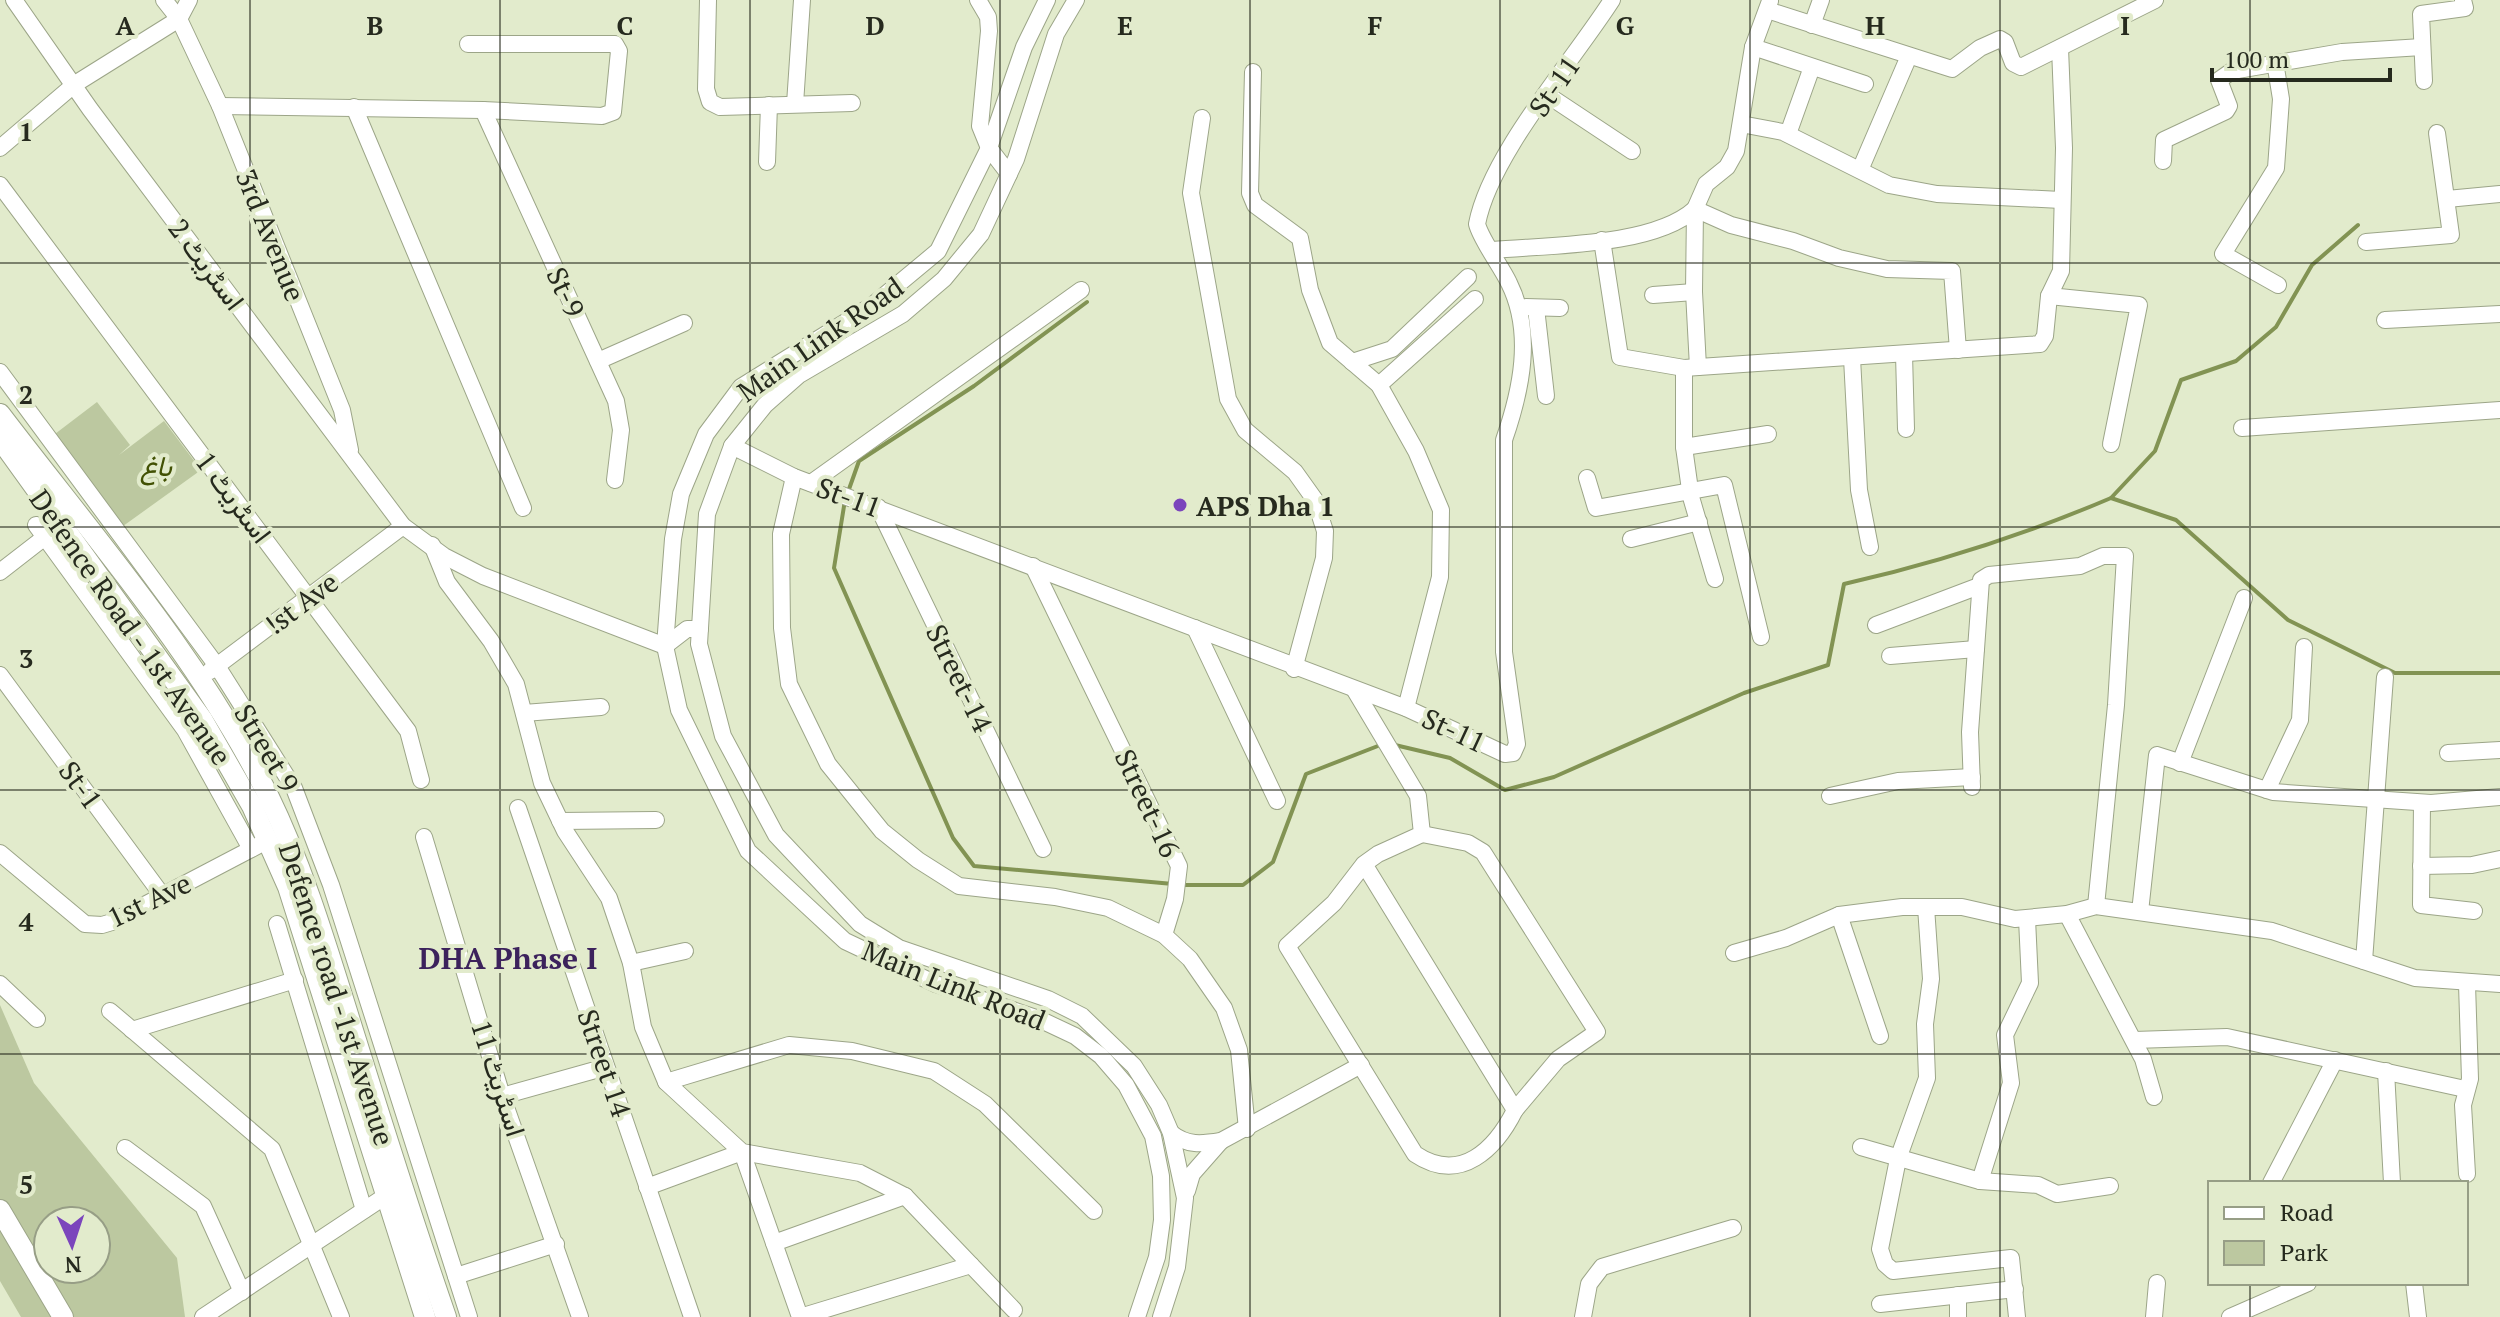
<svg xmlns="http://www.w3.org/2000/svg" width="2500" height="1317" font-family="'PT Serif',Vazirmatn,serif">
	<style>
		.green { fill: #bcc8a0; fill-rule: evenodd }
		.lines { fill: none; stroke-linecap: round; stroke-linejoin: round }
		.stream { stroke: #829353; stroke-width: 4 }
		.minor-casing { stroke: #9ca588; stroke-width: 18 }
		.major-casing { stroke: #9ca588; stroke-width: 22 }
		.minor { stroke: #fff; stroke-width: 16 }
		.major { stroke: #fff; stroke-width: 20 }
		.grid { fill: none; stroke: #262a1e; stroke-width: 2; stroke-opacity: 0.55 }
		.poi-dot { fill: #7b45bc; stroke: #e2ebcc; stroke-width: 3 }
		.labels { text-anchor: middle; dominant-baseline: central; stroke-width: 8; stroke-linejoin: round; paint-order: stroke }
		.street-label { font-size: 28px; fill: #262a1e; stroke: #e2ebcc }
		.park-label { font-size: 28px; font-style: italic; fill: #425104; stroke: #e2ebcc }
		.poi-label { font-size: 28px; font-weight: bold; fill: #262a1e; stroke: #e2ebcc; text-anchor: start }
		.neighbourhood-label { font-size: 30px; font-weight: bold; fill: #3c225c; stroke: #e2ebcc }
		.grid-label { font-size: 26px; text-anchor: middle; font-weight: bold; fill: #262a1e; stroke: #e2ebcc; stroke-width: 8; stroke-linejoin: round; paint-order: stroke }
	</style>
	<rect width="100%" height="100%" fill="#e2ebcc"/>
	<g class="green">
		<path d="M97,402L130,445L119,455L164,421L201,470L119,529L51,437Z"/>
		<path d="M0,1005L34,1083L177,1258L185,1317H21L0,1281ZM48,1221H96V1269H48Z"/>
	</g>
	<g class="lines">
		<g class="stream">
			<path d="M848,492L859,461L974,386L1087,302"/>
			<path d="M2111,498L2155,451L2181,380L2236,361L2276,327L2312,265L2358,225"/>
			<path d="M845,500L834,568L953,838L974,866L1173,884"/>
			<path d="M1395,745L1450,758L1505,790L1554,777L1744,693L1828,665L1844,584C1937,563 2024,535 2111,498L2176,520L2288,620L2395,673H2500"/>
			<path d="M1182,885H1243L1273,862L1306,774L1383,744"/>
		</g>
		<defs>
			<g id="minor">
				<path d="M14,0L90,109L403,526L444,556L483,576L665,646L687,629H700"/>
				<path d="M164,0L179,19L220,106L342,410L350,450"/>
				<path d="M708,0L706,89L710,102L720,107L852,103"/>
				<path d="M978,0L988,17L989,31L980,126L989,148L1009,174"/>
				<path d="M1047,0L1024,47L989,148L938,251L873,305L741,387L706,434L681,494L673,539L665,646L679,710L748,851L845,941L936,984L1039,1019L1075,1036L1101,1056L1126,1085L1153,1136L1161,1176L1162,1220L1157,1257L1137,1317"/>
				<path d="M1076,0L1056,34L1016,159L981,234L944,279L903,314L799,375L765,405L732,446L707,514L699,644L723,736L776,835L860,924L899,948L1048,999L1082,1016L1134,1066L1159,1105L1171,1133L1185,1198L1177,1267L1161,1317"/>
				<path d="M1767,10L1952,69L1980,48L2000,39L2005,42L2013,63L2021,67L2155,0"/>
				<path d="M1812,25L1821,0"/>
				<path d="M1753,47L1865,84"/>
				<path d="M2275,62L2281,99L2276,168L2223,254L2278,285"/>
				<path d="M1253,72L1250,193L1255,205L1300,238L1310,290L1330,343L1379,385L1416,451L1441,510L1440,577L1406,708"/>
				<path d="M2424,81L2421,14L2465,8L2463,0"/>
				<path d="M1546,94L1632,151"/>
				<path d="M795,104L802,0"/>
				<path d="M220,106L483,110L602,116L613,112L619,51L615,44H468"/>
				<path d="M354,107L523,508"/>
				<path d="M483,110L616,401L621,430L615,480"/>
				<path d="M1202,118L1191,193L1228,399L1245,430L1295,472L1315,500L1325,531L1324,558L1294,669"/>
				<path d="M1741,124L1783,132L1889,185L1937,194L2061,200"/>
				<path d="M1788,134L1812,67"/>
				<path d="M0,148L75,84L179,19L189,0"/>
				<path d="M2163,161L2164,140L2226,111L2229,106L2219,80L2232,71L2342,52L2422,47"/>
				<path d="M767,162L769,105"/>
				<path d="M1860,170L1909,56"/>
				<path d="M0,185L408,731L421,780"/>
				<path d="M2447,199L2500,194"/>
				<path d="M1602,240L1620,357L1684,368L2040,344L2045,336L2049,296L2061,271L2064,148L2060,48"/>
				<path d="M2366,242L2451,235L2437,133"/>
				<path d="M1493,250C1547,245 1653,247 1695,209L1731,225L1793,241L1839,258L1887,269L1952,271L1958,350"/>
				<path d="M1653,295L1694,292"/>
				<path d="M2049,296L2139,305L2111,444"/>
				<path d="M1526,307L1560,308"/>
				<path d="M1536,308L1546,396"/>
				<path d="M2385,320L2500,314"/>
				<path d="M1904,354L1906,429"/>
				<path d="M1852,358L1859,490L1870,547"/>
				<path d="M598,361L684,323"/>
				<path d="M1352,362L1392,349L1468,277"/>
				<path d="M1698,367L1694,292L1695,209L1706,184L1727,167L1736,151L1753,47L1770,1"/>
				<path d="M1684,368V447L1691,497L1715,579"/>
				<path d="M0,372L217,666L294,788L331,885L469,1317"/>
				<path d="M1379,385L1475,299"/>
				<path d="M2242,428L2500,410"/>
				<path d="M732,446L794,477L1406,708L1505,754L1513,753L1517,744L1504,652V440C1521,391 1534,333 1509,283C1501,266 1481,240 1477,224C1490,155 1573,61 1612,0"/>
				<path d="M1684,447L1768,434"/>
				<path d="M794,477L781,534L782,628L789,684L828,764L882,831L918,860L959,886L1055,897L1108,908L1164,935L1190,959L1224,1008L1239,1050L1247,1129"/>
				<path d="M1587,478L1596,508L1724,485L1761,637"/>
				<path d="M811,483L1081,290"/>
				<path d="M878,507L1043,849"/>
				<path d="M36,525L185,730L251,849"/>
				<path d="M1631,539L1699,522"/>
				<path d="M432,545L447,582L491,641L516,684L542,783L565,831L609,898L631,963L643,1027L666,1082L742,1152L860,1173L905,1196L1014,1310"/>
				<path d="M1033,566L1179,866L1175,899L1164,935"/>
				<path d="M0,572L45,537"/>
				<path d="M1876,625L1979,586"/>
				<path d="M1195,628L1277,801"/>
				<path d="M1890,656L1976,649"/>
				<path d="M210,671L403,526"/>
				<path d="M0,675L162,895"/>
				<path d="M1354,689L1418,796L1422,834L1378,854L1364,864L1334,903L1287,946L1415,1154C1461,1185 1496,1148 1515,1110L1364,864"/>
				<path d="M524,713L601,707"/>
				<path d="M2448,753L2500,750"/>
				<path d="M2180,763L2244,598"/>
				<path d="M1972,787L1970,732L1981,580L1989,575L2080,566L2103,556H2125L2116,705L2096,906"/>
				<path d="M2267,790L2300,720L2304,647"/>
				<path d="M1830,796L1898,781L1972,777"/>
				<path d="M2422,803L2421,905L2474,911"/>
				<path d="M518,808L692,1317"/>
				<path d="M560,821L656,820"/>
				<path d="M1422,834L1468,843L1483,852L1597,1032L1558,1059L1515,1110"/>
				<path d="M424,837L502,1096L580,1317"/>
				<path d="M0,853L85,924L102,925L112,922L259,845"/>
				<path d="M2421,866L2472,865L2500,859"/>
				<path d="M1926,907L1931,979L1925,1024L1927,1078L1898,1159L1880,1249L1885,1264L1893,1271L2011,1258L2017,1317"/>
				<path d="M2140,912L2157,755L2273,792L2431,803L2500,797"/>
				<path d="M2067,914L2143,1059L2154,1097"/>
				<path d="M1839,915L1880,1036"/>
				<path d="M277,924L364,1210"/>
				<path d="M1734,953L1786,938L1839,915L1902,907H1962L2015,919L2067,914L2096,906L2272,931L2415,978L2500,984"/>
				<path d="M2364,961L2385,677"/>
				<path d="M631,963L685,951"/>
				<path d="M0,984L37,1019"/>
				<path d="M2467,984L2470,1079L2463,1105L2467,1174"/>
				<path d="M110,1011L272,1149L341,1317"/>
				<path d="M132,1030L295,980"/>
				<path d="M2134,1040L2227,1037L2465,1089"/>
				<path d="M2386,1071L2392,1183"/>
				<path d="M666,1082L789,1045L852,1051L934,1071L985,1104L1094,1211"/>
				<path d="M502,1096L606,1067"/>
				<path d="M1171,1133C1187,1146 1202,1144 1221,1141L1361,1065"/>
				<path d="M1861,1147L1980,1181L2038,1185L2057,1194L2110,1186"/>
				<path d="M125,1148L203,1206L242,1292"/>
				<path d="M1980,1181L2011,1083L2005,1035L2030,983L2027,919"/>
				<path d="M2271,1183L2335,1060"/>
				<path d="M647,1187L742,1152L800,1317"/>
				<path d="M1187,1191L1192,1174L1221,1141"/>
				<path d="M774,1243L905,1196"/>
				<path d="M456,1276L556,1244"/>
				<path d="M2414,1283L2418,1317"/>
				<path d="M1880,1304L2015,1289"/>
				<path d="M203,1317L384,1197"/>
				<path d="M800,1317L971,1265"/>
				<path d="M1583,1317L1589,1284L1602,1267L1733,1228"/>
				<path d="M1958,1317V1295"/>
				<path d="M2154,1317L2157,1283"/>
				<path d="M2230,1317L2308,1283"/>
			</g>
			<g id="major">
				<path d="M0,414C93,536 199,657 268,795C306,873 330,958 356,1040C385,1133 414,1225 446,1317"/>
				<path d="M0,439L202,719L252,806L288,887L425,1317"/>
				<path d="M0,1210L63,1317"/>
			</g>
		</defs>
		<use href="#minor" class="minor-casing"/>
		<use href="#major" class="major-casing"/>
		<use href="#minor" class="minor"/>
		<use href="#major" class="major"/>
	</g>
	<path class="grid" d="M250,0V1317M500,0V1317M750,0V1317M1000,0V1317M1250,0V1317M1500,0V1317M1750,0V1317M2000,0V1317M2250,0V1183M0,263H2500M0,527H2500M0,790H2500M0,1054H2500M2250,1283V1317"/>
	<circle class="poi-dot" cx="1180" cy="505" r="8"/>
	<g class="labels">
		<g class="street-label">
			<text transform="translate(1554 86) rotate(-55)">St-11</text>
			<text transform="translate(271 235) rotate(68)">3rd Avenue</text>
			<text transform="translate(207 264) rotate(53)">اسٹریٹ 2</text>
			<text transform="translate(566 292) rotate(65)">St-9</text>
			<text transform="translate(820 339) rotate(-35)">Main Link Road</text>
			<text transform="translate(234 497) rotate(53)">اسٹریٹ 1</text>
			<text transform="translate(849 497) rotate(20)">St-11</text>
			<text transform="translate(301 603) rotate(-37)">!st Ave</text>
			<text transform="translate(131 627) rotate(55)">Defence Road - 1st Avenue</text>
			<text transform="translate(960 678) rotate(64)">Street-14</text>
			<text transform="translate(1454 730) rotate(25)">St-11</text>
			<text transform="translate(267 748) rotate(59)">Street 9</text>
			<text transform="translate(81 785) rotate(54)">St-1</text>
			<text transform="translate(1148 803) rotate(65)">Street-16</text>
			<text transform="translate(149 900) rotate(-26)">1st Ave</text>
			<text transform="translate(954 985) rotate(22)">Main Link Road</text>
			<text transform="translate(337 994) rotate(72)">Defence road -1st Avenue</text>
			<text transform="translate(605 1063) rotate(71)">Street 14</text>
			<text transform="translate(499 1078) rotate(72)">اسٹریٹ 11</text>
		</g>
		<g class="park-label">
			<text x="156" y="465">باغ</text>
		</g>
		<g class="poi-label">
			<text x="1196" y="505">APS Dha 1</text>
		</g>
		<g class="neighbourhood-label">
			<text x="508" y="958">DHA Phase I</text>
		</g>
	</g>
	<g class="grid-label">
		<text x="125" y="35">A</text>
		<text x="375" y="35">B</text>
		<text x="625" y="35">C</text>
		<text x="875" y="35">D</text>
		<text x="1125" y="35">E</text>
		<text x="1375" y="35">F</text>
		<text x="1625" y="35">G</text>
		<text x="1875" y="35">H</text>
		<text x="2125" y="35">I</text>
		<text x="26" y="141">1</text>
		<text x="26" y="404">2</text>
		<text x="26" y="668">3</text>
		<text x="26" y="931">4</text>
		<text x="26" y="1194">5</text>
	</g>
	<rect x="2208" y="1181" width="260" height="104" fill="#e2ebcc" stroke="#979e86" stroke-width="2"/>
	<rect x="2224" y="1207" width="40" height="12" fill="#ffffff" stroke="#979e86" stroke-width="2"/>
	<text x="2280" y="1221" font-size="24" fill="#262a1e">Road</text>
	<rect x="2224" y="1241" width="40" height="24" fill="#bcc8a0" stroke="#979e86" stroke-width="2"/>
	<text x="2280" y="1261" font-size="24" fill="#262a1e">Park</text>
	<g transform="translate(72 1245) rotate(177)"><circle r="38" fill="#e2ebcc" stroke="#979e86" stroke-width="2"/>
	<path d="M0-6L14 30L0 20L-14 30Z" fill="#7b45bc"/>
	<text y="-12" font-size="22" font-weight="bold" text-anchor="middle" fill="#262a1e">N</text>
	</g>
	<path d="M2212 68v12h178v-12" fill="none" stroke="#262a1e" stroke-width="4"/>
	<text x="2224" y="68" font-size="24" fill="#262a1e" stroke="#e2ebcc" stroke-width="6" paint-order="stroke">100 m</text>
</svg>
